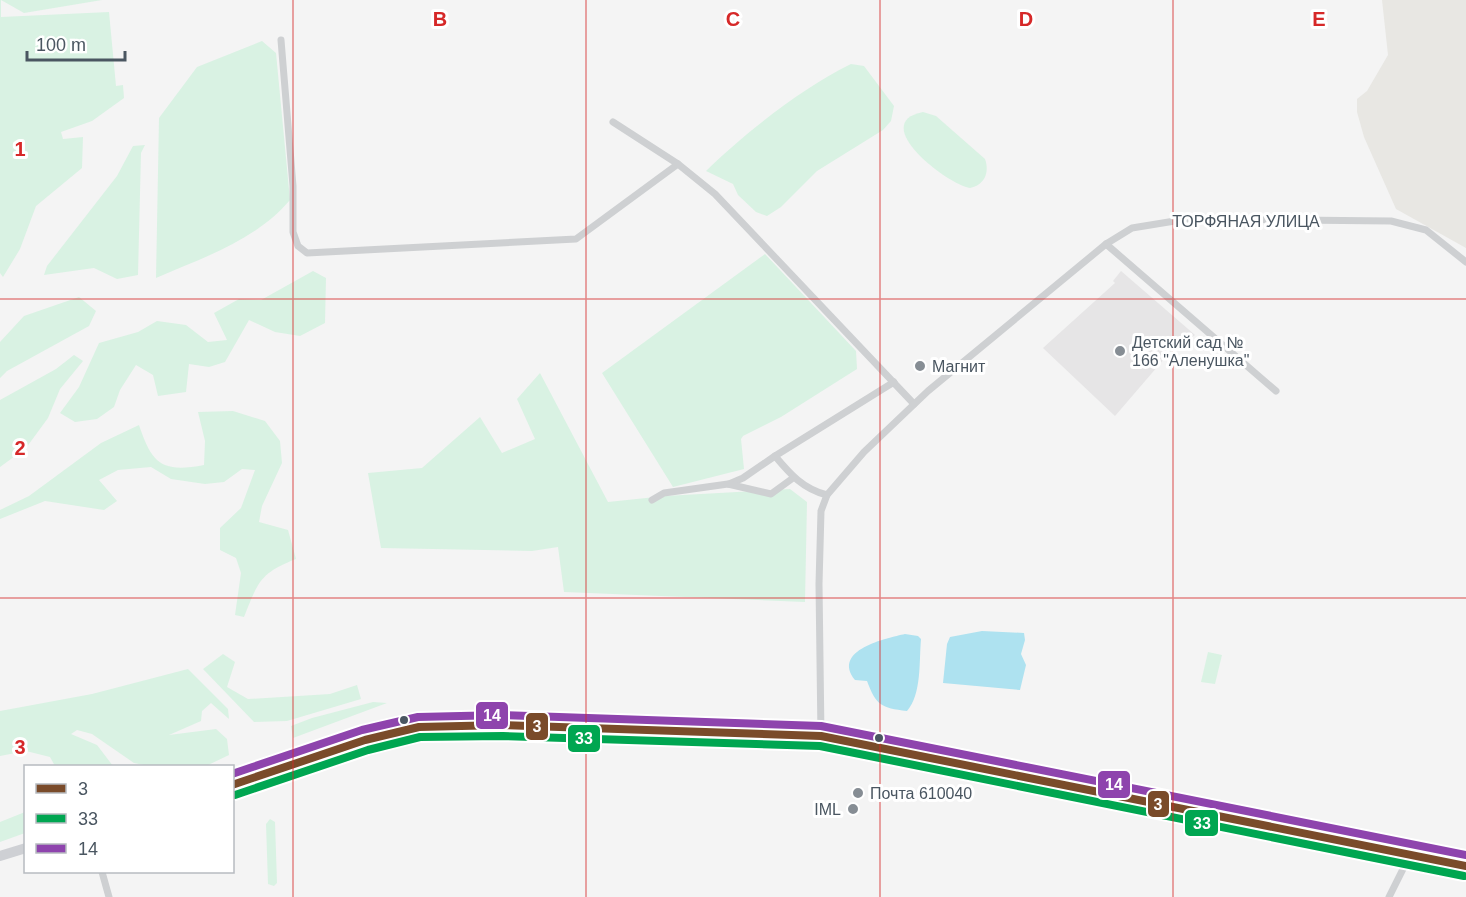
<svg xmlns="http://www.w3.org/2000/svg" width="1466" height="897" font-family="Arial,sans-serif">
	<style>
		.commercial { fill: #e8e7e3 }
		.education { fill: #e6e5e6 }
		.green { fill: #d9f2e3 }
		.water { fill: #aee2f0 }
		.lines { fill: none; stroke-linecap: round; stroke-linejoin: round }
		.street { stroke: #ced0d2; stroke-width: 7 }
		.secondary { stroke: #ced0d4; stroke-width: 10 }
		.bus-1-casing { stroke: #fff; stroke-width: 12 }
		.bus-2-casing { stroke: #fff; stroke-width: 12 }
		.bus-3-casing { stroke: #fff; stroke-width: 12 }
		.bus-1 { stroke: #7a4b2a; stroke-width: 8 }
		.bus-2 { stroke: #00a651; stroke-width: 8 }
		.bus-3 { stroke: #8e44ad; stroke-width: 8 }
		.grid { fill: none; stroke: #d62828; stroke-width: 1.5; stroke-opacity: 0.55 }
		.poi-dot { fill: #868d94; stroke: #fff; stroke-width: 2 }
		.bus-dot { fill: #4a5661; stroke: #fff; stroke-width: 2 }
		.labels { text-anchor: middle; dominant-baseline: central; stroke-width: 6; stroke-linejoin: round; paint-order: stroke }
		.street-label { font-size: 16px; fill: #4a5661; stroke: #fff }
		.poi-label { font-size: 16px; fill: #4a5661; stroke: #fff; text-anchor: start }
		.grid-label { font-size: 20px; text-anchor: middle; font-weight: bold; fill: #d62828; stroke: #fff; stroke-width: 6; stroke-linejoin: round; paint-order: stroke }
		.line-badge { stroke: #fff; stroke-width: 2 }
		.badge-label { font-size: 16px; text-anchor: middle; font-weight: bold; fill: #fff }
	</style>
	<rect width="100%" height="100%" fill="#f4f4f4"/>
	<path class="commercial" d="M1382,0H1466V248L1396,209L1364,137L1357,112V99L1367,91L1388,55Z"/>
	<path class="education" d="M1121,271L1195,335L1164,359L1115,416L1043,348L1115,283L1113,281Z"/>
	<g class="green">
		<path d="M0,0H102L24,13L1,0V17L109,12L116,86L123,85L124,98L92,121L61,132L63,139L83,137L82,168L36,206L20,249L3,277L0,273Z"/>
		<path d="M262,41L276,53L290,200C255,241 204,257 156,278L159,118L197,67Z"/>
		<path d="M851,64L864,66L894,106L891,121L883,130L817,171L781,207L767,216L756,212L738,195L733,184L706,171C745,133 802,88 851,64Z"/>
		<path d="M923,112L936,116L985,159C990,173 984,185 970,188C948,185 867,123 923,112Z"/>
		<path d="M145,145L141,153L138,275L117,279L94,268L44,275L47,266L117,176L133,146Z"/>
		<path d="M765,254L856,351L857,369L781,417L743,436L741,439L744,469L673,487L602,373Z"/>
		<path d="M313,271L326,278L325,323L300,336L275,332L249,320L225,362L209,367L189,364L186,392L158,396L153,375L136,365L120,390L114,407L97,419L75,422L60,413L79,387L99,343L138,332L157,321L186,325L208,342L227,340L214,313L239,299L261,300Z"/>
		<path d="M79,297L96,311L89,326L7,371L0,378V342L24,316Z"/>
		<path d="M74,355L83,361L60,389L48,418L26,448L0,467V400L56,369Z"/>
		<path d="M540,373L608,502L665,496L790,489L807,502L805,602L564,592L558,547L532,551L381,548L368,473L422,468L480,417L502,453L535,439L517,399Z"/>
		<path d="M233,411L265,421L280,441L282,463L262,506L259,522L288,530L296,559C260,573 258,582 244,617L235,615L241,573L236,558L220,550V528L241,508L255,470L242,469L224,482L205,484L171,479L151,467L118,470L99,480L117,501L104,510L45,501L0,519V510L29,496L101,443L139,425C152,464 162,473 204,465L205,441L198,412Z"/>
		<path d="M1208,652L1222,655L1215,684L1201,682Z"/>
		<path d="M223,654L235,662L227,687L248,699L330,694L357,685L361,699L287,721L254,722L203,669Z"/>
		<path d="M188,669L228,709L229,719L211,703L202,711L201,721L169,735L216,729L227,739L229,755L206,766H149L134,763L92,734L77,730L71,734L97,745L113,766H55L50,757L26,751L0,756V711L92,694Z"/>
		<path d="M373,702L387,703L293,738L291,726L312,718Z"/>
		<path d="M25,812V833L0,842V822Z"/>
		<path d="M270,819L275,822L277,883L274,886L268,884L266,824Z"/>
	</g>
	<g class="water">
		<path d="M982,631L1024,633L1025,640L1021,654L1026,665L1020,690L943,683L947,644L950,637Z"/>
		<path d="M905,634L918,636L921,639C919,661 922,694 907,711C881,708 876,705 867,681L855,680C831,650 887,638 905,634Z"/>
	</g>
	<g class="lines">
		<g class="street">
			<path d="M281,40L293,186V232L298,246L307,253L576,239L678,164"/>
			<path d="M613,122L678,164L715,194L914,404"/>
			<path d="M1106,244L1276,391"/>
			<path d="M729,484L743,478L775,456"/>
			<path d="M827,495C803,489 790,474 775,456L894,382"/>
			<path d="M652,500L664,493L728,484L771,494L793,478"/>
			<path d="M821,736L819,584L821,511L827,495L864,452L928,391L1106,244L1132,228L1187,219L1391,221L1426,230L1466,262"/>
			<path d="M102,872L109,897"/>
			<path d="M1389,897L1410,855"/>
		</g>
		<g class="secondary">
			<path d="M232,785L365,740L419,727L503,725L821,736L1466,866"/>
			<path d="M0,856L26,848"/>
		</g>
		<defs>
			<path id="bus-1" d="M232,785L365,740L419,727L503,725L821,736L1466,866"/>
			<path id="bus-2" d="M235,795L368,750L420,737L503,736L820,746L1464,876"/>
			<path id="bus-3" d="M232,774L362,730L418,717L503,715L821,726L1466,855"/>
		</defs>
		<use href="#bus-1" class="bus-1-casing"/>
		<use href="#bus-2" class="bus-2-casing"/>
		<use href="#bus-3" class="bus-3-casing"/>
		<use href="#bus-1" class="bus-1"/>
		<use href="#bus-2" class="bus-2"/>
		<use href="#bus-3" class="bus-3"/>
	</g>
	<path class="grid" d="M293,0V897M586,0V897M880,0V897M1173,0V897M0,299H1466M0,598H1466"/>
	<g class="poi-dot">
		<circle cx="1120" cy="351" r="6"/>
		<circle cx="920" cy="366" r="6"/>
		<circle cx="858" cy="793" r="6"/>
		<circle cx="853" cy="809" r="6"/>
	</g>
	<g class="bus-dot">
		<circle cx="404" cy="720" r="5"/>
		<circle cx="879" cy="738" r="5"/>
	</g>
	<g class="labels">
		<g class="street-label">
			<text x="1246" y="221">ТОРФЯНАЯ УЛИЦА</text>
		</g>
		<g class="poi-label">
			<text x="1132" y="342">Детский сад №<tspan x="1132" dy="18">166 "Аленушка"</tspan></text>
			<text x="932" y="366">Магнит</text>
			<text x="870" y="793">Почта 610040</text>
			<text x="841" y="809" text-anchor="end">IML</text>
		</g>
	</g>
	<g class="grid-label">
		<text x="440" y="26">B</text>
		<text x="733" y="26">C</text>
		<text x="1026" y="26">D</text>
		<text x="1319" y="26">E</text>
		<text x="20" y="156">1</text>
		<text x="20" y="455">2</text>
		<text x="20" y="754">3</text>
	</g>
	<g class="line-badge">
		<rect x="475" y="701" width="34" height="29" rx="6" fill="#8e44ad"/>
		<rect x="525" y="712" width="24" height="29" rx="6" fill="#7a4b2a"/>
		<rect x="567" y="724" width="34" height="29" rx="6" fill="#00a651"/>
		<rect x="1097" y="770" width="34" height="29" rx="6" fill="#8e44ad"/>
		<rect x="1147" y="790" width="23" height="28" rx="6" fill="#7a4b2a"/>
		<rect x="1184" y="809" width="35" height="28" rx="6" fill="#00a651"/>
	</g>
	<g class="badge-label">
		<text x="492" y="721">14</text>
		<text x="537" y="732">3</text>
		<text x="584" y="744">33</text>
		<text x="1114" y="790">14</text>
		<text x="1158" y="810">3</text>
		<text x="1202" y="829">33</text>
	</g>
	<rect x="24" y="765" width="210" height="108" fill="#ffffff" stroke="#b7bbc0" stroke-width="1.5"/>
	<rect x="36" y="784" width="30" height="9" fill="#7a4b2a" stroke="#b7bbc0" stroke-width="1.5"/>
	<text x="78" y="795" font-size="18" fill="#4a5661">3</text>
	<rect x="36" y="814" width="30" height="9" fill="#00a651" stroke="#b7bbc0" stroke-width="1.5"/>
	<text x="78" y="825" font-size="18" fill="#4a5661">33</text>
	<rect x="36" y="844" width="30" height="9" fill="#8e44ad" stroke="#b7bbc0" stroke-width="1.5"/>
	<text x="78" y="855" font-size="18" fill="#4a5661">14</text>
	<path d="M27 51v9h98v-9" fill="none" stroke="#4a5661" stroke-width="3"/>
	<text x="36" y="51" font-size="18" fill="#4a5661" stroke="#ffffff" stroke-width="4.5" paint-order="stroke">100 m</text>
</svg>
